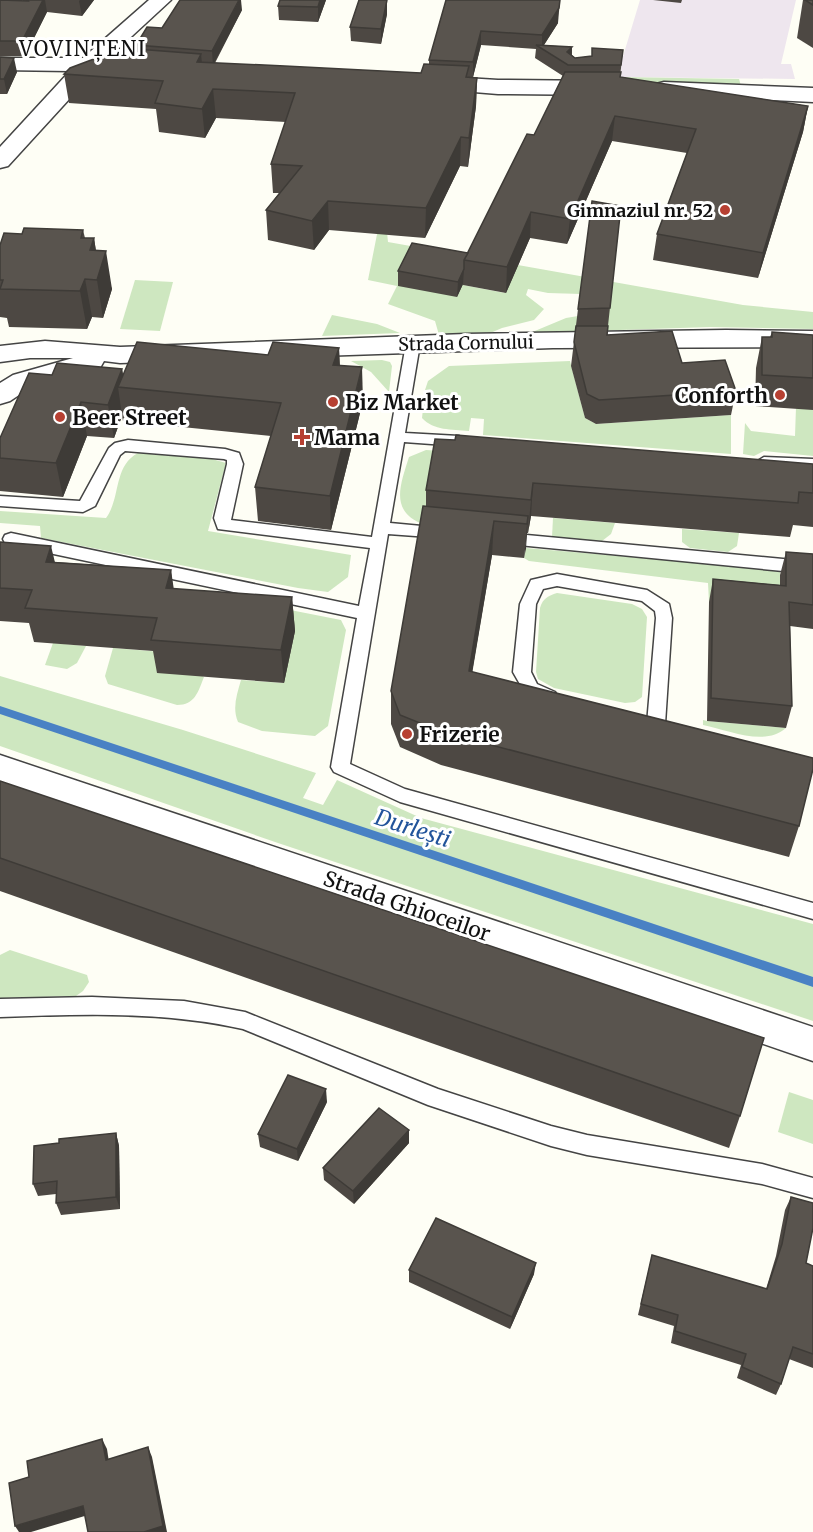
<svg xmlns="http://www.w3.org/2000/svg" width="813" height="1532" font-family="Merriweather,serif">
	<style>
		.industrial { fill: #eee6ee }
		.green { fill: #cee7c0; fill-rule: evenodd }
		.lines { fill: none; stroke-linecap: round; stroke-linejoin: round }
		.stream { fill: #4981c4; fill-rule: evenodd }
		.lane-casing { stroke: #444; stroke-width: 3 }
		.street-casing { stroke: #444; stroke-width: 3 }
		.lane { fill: #fff; fill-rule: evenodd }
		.street { fill: #fff; fill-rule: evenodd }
		.wall { fill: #4d4843 }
		.shaded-wall { fill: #3e3b37 }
		.building { fill: #59544e; stroke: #3e3b37; stroke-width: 1.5 }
		.poi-dot { fill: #b74032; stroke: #fff; stroke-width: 2 }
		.labels { text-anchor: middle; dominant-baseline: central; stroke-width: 6; stroke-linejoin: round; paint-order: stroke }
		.far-poi-label { font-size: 18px; font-weight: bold; fill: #111; stroke: #fff; text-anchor: end }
		.far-street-label { font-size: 18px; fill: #111; stroke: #fff }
		.far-quarter-label { font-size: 20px; letter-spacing: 1.5px; fill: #111; stroke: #fff }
		.poi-label { font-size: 21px; font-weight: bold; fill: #111; stroke: #fff; text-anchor: start }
		.street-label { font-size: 21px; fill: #111; stroke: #fff }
		.water-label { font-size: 22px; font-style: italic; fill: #22549b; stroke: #fff }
	</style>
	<rect width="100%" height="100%" fill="#fefef5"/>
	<path class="industrial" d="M640,0H796L781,64H791L795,79L620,77L621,63Z"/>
	<g class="green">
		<path d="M620,77L739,79L741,86L621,81Z"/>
		<path d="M380,219L386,222L388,242L743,305L813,312V329L710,327L530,333L566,318L578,316L581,294L548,293L528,289L526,295L544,309L534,320L502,328L488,334L439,335L435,321L388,304L397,286L368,280ZM471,269L505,293L463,285L457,297Z"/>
		<path d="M135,280L173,282L160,331L120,329Z"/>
		<path d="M332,315L377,324L400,333L322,336Z"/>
		<path d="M382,360L390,362L392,366L389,392L371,372L351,361Z"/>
		<path d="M570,361L585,418L596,424L731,415V454L483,435L484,419L471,418L469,431C451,429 434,431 422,418L425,390L428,381L449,366Z"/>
		<path d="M796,407L813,409V456L764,451L754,456L743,454L745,423L751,431L795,436Z"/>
		<path d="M426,450L491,454L425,525C389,512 400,486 409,457Z"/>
		<path d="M138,453L212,459L226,463L208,531L351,555L348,577L328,592L298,588L41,538L40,526L0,523V511L106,518C121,498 113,466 138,453Z"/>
		<path d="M553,518L615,523L611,534L602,541L552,537Z"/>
		<path d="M682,529L739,533L737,546L728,552L690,548L682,542Z"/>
		<path d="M526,548L780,570V592L709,602L708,583L529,561L524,558Z"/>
		<path d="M557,593L632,604L642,609L647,617L642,697L635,702L625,703L554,688L538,679L536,672L540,608C543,598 548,596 557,593Z"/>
		<path d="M270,606L341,620L346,630L328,726L315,736L262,731L238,722C232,708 237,694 241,680L284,683Z"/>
		<path d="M53,643L86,646L77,663L67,669L45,665Z"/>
		<path d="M113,648L162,652L204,677C198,692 195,705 177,705L108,684L105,676Z"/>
		<path d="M0,676L183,730L316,773L303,798L323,805L337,780L421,818L813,924V1021L278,843L0,746Z"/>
		<path d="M703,720L707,721L786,728C765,747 728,730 703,725Z"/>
		<path d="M10,950L87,975L89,982L83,991L76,996L0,998V955Z"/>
		<path d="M789,1092L813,1100V1144L778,1132Z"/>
	</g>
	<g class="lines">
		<path class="stream" d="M0,706L813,977V987L0,714Z"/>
		<defs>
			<g id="lane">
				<path d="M413,340L420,344L405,433L459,436L467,441L459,446L404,442L390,523L443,528L449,529L451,533L449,537L443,538L388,534L350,764L405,789L813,903V919L400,802L334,772L331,767L357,618L11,545L5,543L3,539L5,535L11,533L359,606L370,548L218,529L214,518L227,464V460L224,459L125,451L120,455L95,506L83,512L0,506V496L80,501L109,448L115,443L128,440L225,449L239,453L243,464L231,520L372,537L406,344Z"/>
				<path d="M764,457L813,459V469L759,466L756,462Z"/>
				<path d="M504,533L804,561L810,563L812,567L810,571L804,573L498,543L496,539L498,535Z"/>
				<path d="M557,574L647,590L669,604L672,618L665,724L662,729L656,731L650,729L647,724L656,618L655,611L642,601L557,586L543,589L536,604L531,672L537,684L555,692L558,697L555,702L549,704L525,693L513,672L520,604L531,580Z"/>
				<path d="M92,997L184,1001L245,1012L438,1089L551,1126L587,1135L762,1164L813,1178V1198L762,1184L587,1155L551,1146L428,1105L243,1029C163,1011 82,1014 0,1017V999Z"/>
			</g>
			<g id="street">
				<path d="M149,0H171L106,60L132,63L135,68L132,73L124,75L94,72L8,166L0,168V147L70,71L0,70V58H83Z"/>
				<path d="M433,76L498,80L604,81L612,83L615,88L612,93L604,95L498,94L425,88L422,83L425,78Z"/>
				<path d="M664,82L813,88V102L656,94L653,89L656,84Z"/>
				<path d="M726,330L813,331V347L553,348L120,363L104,361L100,368L31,387L10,401L0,404V383L13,375L73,358H30L0,362V346L45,341L120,347L466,334Z"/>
				<path d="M0,755L813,1027V1061L0,781Z"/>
			</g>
		</defs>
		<use href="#lane" class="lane-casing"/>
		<use href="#street" class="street-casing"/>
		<use href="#lane" class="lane"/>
		<use href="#street" class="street"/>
	</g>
	<g class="wall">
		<path d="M0,0L23,1L22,0H94L82,16L47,12L25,56H0Z"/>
		<path d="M326,0L318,22L279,20L278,6Z"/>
		<path d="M387,0V14L381,44L351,41L350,27Z"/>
		<path d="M446,0L558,23L544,45L572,47V55L575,58L592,56L623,50L620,77L808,106L803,132L758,278L653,260L657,234L687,153L612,141L567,244L530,238L506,293L463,285V284L457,297L398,286V271L468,253L534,135L563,76L535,58L536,49L481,45L473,77H469L477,78L476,106L468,167L460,166L425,238L329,230L314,250L268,240L266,210L279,193H273L271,164L286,122L216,118L205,138L159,132L156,109L69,103L64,74L136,49V45L162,28L242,10L215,63L421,73L429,65V60Z"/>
		<path d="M653,0H682L681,3Z"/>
		<path d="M803,0H813V48L797,38Z"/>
		<path d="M0,57L17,72L7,94H0Z"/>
		<path d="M621,206L607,335L682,363L736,391L731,415L596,424L585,418L571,366L578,309Z"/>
		<path d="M83,230L85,238H94L96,251L112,289L103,318L92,317L87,329L9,327L7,318L0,317V245L22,234Z"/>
		<path d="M772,332L813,335V410L755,406L756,368L762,337H770Z"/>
		<path d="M339,348L340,366L363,401L331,530L258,521L255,487L271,436L123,421L122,416L114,438L87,436L63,497L0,491V438L52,375L122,369L123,374L268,355Z"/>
		<path d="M813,464V527L793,525L790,537L531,516L528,533H527L524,558L492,555L472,672L799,826L789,857L441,765L400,747L391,724V691L426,506V490Z"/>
		<path d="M0,542L55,562L171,570L173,589L292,597L295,631L284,683L157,673L153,651L34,642L29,623L0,621Z"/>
		<path d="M786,552L813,554V629L790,626L792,706L786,728L707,721L709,602L713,579L780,585V575Z"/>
		<path d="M0,781L740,1116L729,1148L0,891Z"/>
		<path d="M327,1102L298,1161L260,1147L258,1134Z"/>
		<path d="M409,1130V1143L354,1204L324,1180L323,1168Z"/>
		<path d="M116,1133L119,1146L120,1209L61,1215L56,1203V1194L38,1196L33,1184L59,1143Z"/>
		<path d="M791,1197L806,1263L813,1266V1368L789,1359L781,1384L776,1395L737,1378L741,1365L671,1343L674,1326L638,1315L652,1255L766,1289L776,1256L785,1210Z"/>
		<path d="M409,1270L534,1274L510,1329L409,1282Z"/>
	</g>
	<g class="shaded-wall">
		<path d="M43,0H45L47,12L25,56L22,41Z"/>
		<path d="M80,0H94L82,16L79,1Z"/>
		<path d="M239,0H241L242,10L213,65L212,51Z"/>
		<path d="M320,0H326L318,22V7Z"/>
		<path d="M387,0V14L381,44V29Z"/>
		<path d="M560,0L558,23L542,48V35Z"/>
		<path d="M481,31V45L473,77V62Z"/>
		<path d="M572,47L571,60L567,52Z"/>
		<path d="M201,54L204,83L197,62Z"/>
		<path d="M14,58L17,72L7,94L4,79Z"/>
		<path d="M477,78L476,106L468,167L469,138Z"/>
		<path d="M213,89L216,118L205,138L202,109Z"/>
		<path d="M808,106L803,132L758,278L763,253Z"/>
		<path d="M615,116L612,141L567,244L570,219Z"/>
		<path d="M461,137L460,166L425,238L426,208Z"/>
		<path d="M328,201L329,230L314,250L312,221Z"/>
		<path d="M531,212L530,238L506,293L507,267Z"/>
		<path d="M94,238L99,272L106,251L112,289L103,318L97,280L90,250Z"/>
		<path d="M464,269L463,284L457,297L458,282Z"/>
		<path d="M85,279L92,317L87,329L80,291Z"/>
		<path d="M339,348L340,382L333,365Z"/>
		<path d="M362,367L363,401L331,530L330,496Z"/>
		<path d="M122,369L125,388L118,387L122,416L114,438L108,405Z"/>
		<path d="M81,402L87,436L63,497L56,463Z"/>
		<path d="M533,483L531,516L528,533L531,500Z"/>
		<path d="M528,516L526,549L524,558L527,524Z"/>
		<path d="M494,521L492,555L467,704L469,671Z"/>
		<path d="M51,546L59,579L46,562Z"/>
		<path d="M171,570L176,604L166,588Z"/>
		<path d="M292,597L295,631L284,683L281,650Z"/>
		<path d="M326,1089L327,1102L298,1161L297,1149Z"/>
		<path d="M409,1130V1143L354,1204L353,1191Z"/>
		<path d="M116,1133L119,1146L120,1209L116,1197Z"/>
		<path d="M536,1263L534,1274L510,1329L512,1317Z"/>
		<path d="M102,1439L107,1449L110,1469L106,1460Z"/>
		<path d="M148,1447L152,1457L167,1532H144Z"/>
		<path d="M83,1506L88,1515L31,1532H19L15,1526Z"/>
	</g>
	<g class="building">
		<path d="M0,0L28,1L27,0H43L22,41H0Z"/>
		<path d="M180,0H239L212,51L136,45L147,27L162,28Z"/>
		<path d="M280,0H320L318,7L278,6Z"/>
		<path d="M359,0H387L381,29L350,27Z"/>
		<path d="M446,0H560L559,8L542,35L481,31L473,62L429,60Z"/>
		<path d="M805,0H813V5Z"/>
		<path d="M536,45L572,47L567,52L575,58L592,56V48L623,50L621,65H568Z"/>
		<path d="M123,48L201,54L197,62L285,66L421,73L424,64L469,66L466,77L477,78L469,138L461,137L426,208L328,201L312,221L266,210L302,166L271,164L295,93L213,89L202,109L155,103L163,81L64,74L70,68Z"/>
		<path d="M0,57L14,58L4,79H0Z"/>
		<path d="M565,72H621L620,77L808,106L763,253L657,234L696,129L615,116L570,219L531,212L507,267L464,260L527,134L534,135Z"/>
		<path d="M592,201L621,206L610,308L578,309Z"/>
		<path d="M24,228L83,230L81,238H94L90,250L106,251L97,280L85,279L80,291L0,289L3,280H0V245L4,233L22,234Z"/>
		<path d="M412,243L468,253L464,260V269L458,282L398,271Z"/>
		<path d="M576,326H608L607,335L672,331L682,363L725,360L736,391L599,400L587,394L574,342Z"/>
		<path d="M772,332L813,335V378L762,375V337H772Z"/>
		<path d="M137,342L268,355L273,342L339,348L333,365L362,367L330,496L255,487L281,403L118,387Z"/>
		<path d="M57,363L122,369L108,405L81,402L56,463L0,458V438L29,373L52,375Z"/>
		<path d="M456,435L813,464V493L799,492L798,503L533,483L531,500L426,490L435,439L455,440Z"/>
		<path d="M423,506L528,516L527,524L494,521L469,671L813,758V769L799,826L442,732L400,715L391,691Z"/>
		<path d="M0,542L51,546L46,562L171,570L166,588L292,597L281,650L151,640L157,618L25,608L32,590L0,588Z"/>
		<path d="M786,552L813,554V605L789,602L792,706L711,698L713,579L786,586Z"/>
		<path d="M0,781L764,1038L740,1116L0,858Z"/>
		<path d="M288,1075L326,1089L297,1149L258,1134Z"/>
		<path d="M379,1108L409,1130L353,1191L323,1168Z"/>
		<path d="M116,1133V1197L56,1203L57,1181L33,1184L34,1146L59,1143V1139Z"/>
		<path d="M791,1197L813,1203V1228L806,1263L813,1266V1354L793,1347L781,1384L742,1367L746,1354L675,1331L678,1315L641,1304L652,1255L767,1289L782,1244Z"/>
		<path d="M436,1218L536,1263L512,1317L409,1270Z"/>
		<path d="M102,1439L106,1460L148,1447L163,1526L144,1532H88L83,1506L15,1526L9,1483L29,1477L27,1461Z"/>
	</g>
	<g class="poi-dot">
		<circle cx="725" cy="210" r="6"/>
		<circle cx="780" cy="395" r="6"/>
		<circle cx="333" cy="402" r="6"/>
		<circle cx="60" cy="417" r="6"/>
		<path d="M299 428h6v6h6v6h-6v6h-6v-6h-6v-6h6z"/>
		<circle cx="407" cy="734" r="6"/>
	</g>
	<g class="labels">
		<g class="far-poi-label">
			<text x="713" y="210">Gimnaziul nr. 52</text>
		</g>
		<g class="far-street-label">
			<text transform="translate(466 343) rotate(-1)">Strada Cornului</text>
		</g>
		<g class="far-quarter-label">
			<text x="83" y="48">VOVINȚENI</text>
		</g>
		<g class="poi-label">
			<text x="768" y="395" text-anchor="end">Conforth</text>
			<text x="345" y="402">Biz Market</text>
			<text x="72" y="417">Beer Street</text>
			<text x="314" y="437">Mama</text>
			<text x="419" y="734">Frizerie</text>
		</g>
		<g class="street-label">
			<text transform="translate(407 906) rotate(19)">Strada Ghioceilor</text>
		</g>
		<g class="water-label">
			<text transform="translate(413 828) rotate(18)">Durlești</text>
		</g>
	</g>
</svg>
